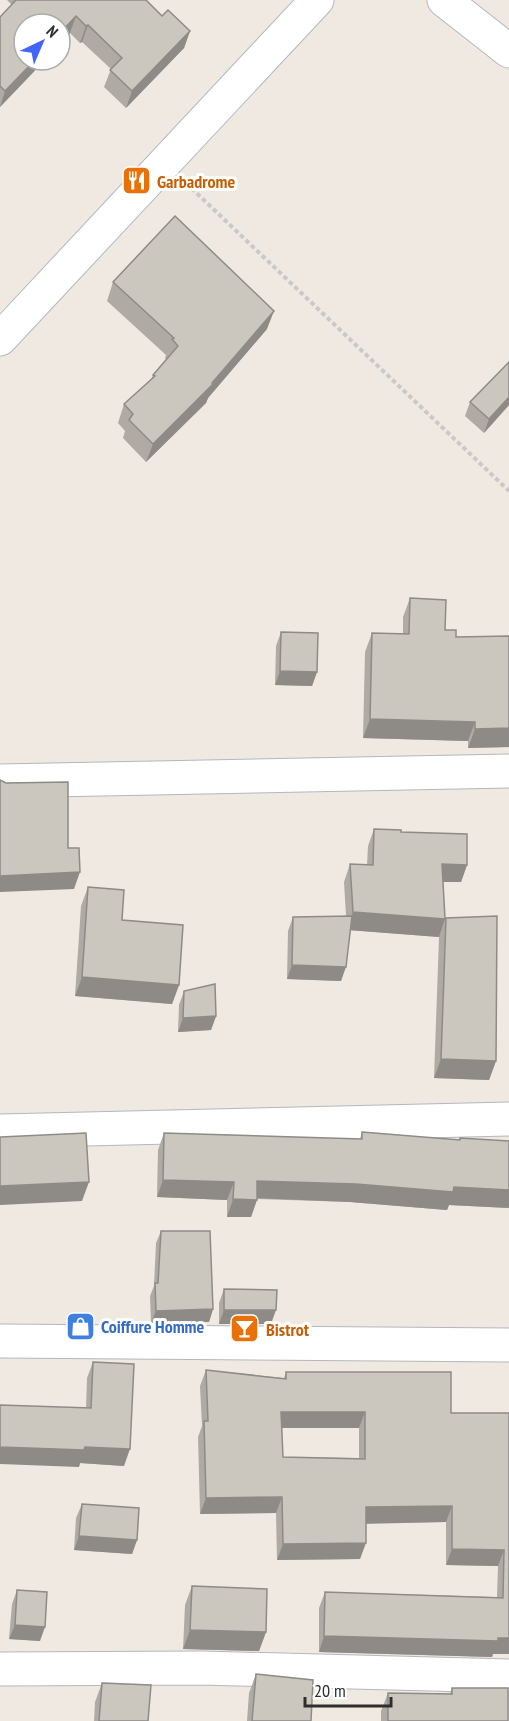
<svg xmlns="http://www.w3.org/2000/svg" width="509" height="1721" font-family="'PT Sans Narrow',sans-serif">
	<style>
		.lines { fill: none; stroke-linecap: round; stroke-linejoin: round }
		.minor-casing { stroke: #b4b7c1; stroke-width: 35 }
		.path { stroke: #c9c9c9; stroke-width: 4; stroke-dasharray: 4.5 3; stroke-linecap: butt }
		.minor { stroke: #fff; stroke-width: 33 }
		.wall { fill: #afaba4; fill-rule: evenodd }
		.shaded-wall { fill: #8e8b86 }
		.building { fill: #cbc7bf; stroke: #8e8b86; stroke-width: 1.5; fill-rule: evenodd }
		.labels { text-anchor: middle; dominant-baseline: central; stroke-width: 6; stroke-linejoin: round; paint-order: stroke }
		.food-label { font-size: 18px; font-weight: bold; fill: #c56008; stroke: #fff; text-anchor: start }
		.shop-label { font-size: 18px; font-weight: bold; fill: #366cbe; stroke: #fff; text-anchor: start }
	</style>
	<rect width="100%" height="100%" fill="#efe9e1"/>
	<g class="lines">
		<defs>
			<g id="minor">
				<path d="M444,0L509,51"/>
				<path d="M0,339L317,0"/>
				<path d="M0,781L509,771"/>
				<path d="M0,1131L509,1119"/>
				<path d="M0,1341L509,1345"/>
				<path d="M0,1669L201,1668L509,1676"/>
			</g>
		</defs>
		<use href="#minor" class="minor-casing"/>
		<path class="path" d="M186,183L509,491"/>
		<use href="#minor" class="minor"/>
	</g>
	<g class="wall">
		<path d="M7,0H146L162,16L190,31L184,48L126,108L104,87L111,69L82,42L80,43L70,33L60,44V24L24,60H45L0,107V17L12,5Z"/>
		<path d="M113,282L267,329L208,398L206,403L146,462L123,438L125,431L118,423L124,404L151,380L153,375L166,359L165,358L166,355L107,301Z"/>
		<path d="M470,402L509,405L484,433L465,416Z"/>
		<path d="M410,598L445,630L456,637L509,636V747L468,748V741L363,738L365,652L372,633H403V617Z"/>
		<path d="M281,632L317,672L312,686L275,685L276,646Z"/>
		<path d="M374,829L401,832L467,865L461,882H443L445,919L496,1061L489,1080L434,1078L439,937L350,930L341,981L287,979L288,931L293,917L346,916L344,882L350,864L367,865L368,846Z"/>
		<path d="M88,887L122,920L179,985L172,1004L75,996L81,906Z"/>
		<path d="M184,991L216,1016L211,1030L178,1032L179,1005Z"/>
		<path d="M362,1132L460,1140L509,1141V1208L449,1205L447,1210L350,1202L257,1199L251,1217H227V1200L157,1197L158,1150L164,1133L360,1139Z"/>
		<path d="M161,1231L213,1309L209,1322L151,1323L150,1296L154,1286L156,1243Z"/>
		<path d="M224,1289L271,1324H219V1303Z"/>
		<path d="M93,1362L124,1466L80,1463L79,1467L86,1408L87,1378Z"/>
		<path d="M206,1370L284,1378L286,1372L451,1413H509V1654H493L492,1657L319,1652V1608L325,1592L497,1597L498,1566L446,1565V1522L366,1523L360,1559L277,1560L276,1513L200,1514L198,1437L202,1426L200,1386ZM282,1428H359V1458L283,1457Z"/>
		<path d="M82,1504L137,1540L132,1554L74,1550L76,1518Z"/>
		<path d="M192,1586L266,1632L259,1651L183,1649L185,1605Z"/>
		<path d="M17,1590L40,1641L9,1639L12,1604Z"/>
		<path d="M256,1674L311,1721H247L249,1693Z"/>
		<path d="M102,1683L148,1721H94L95,1702Z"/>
		<path d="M452,1688L508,1721H381V1711L388,1693L450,1694Z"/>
	</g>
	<g class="shaded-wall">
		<path d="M76,16L70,33L60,44V33Z"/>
		<path d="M88,25L82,42L80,43L86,26Z"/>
		<path d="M190,31L184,48L126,108L132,91Z"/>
		<path d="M35,60H45L0,107L5,91Z"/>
		<path d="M274,311L267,329L208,398L206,403L146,462L153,444L212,383Z"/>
		<path d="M509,397V405L484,433L489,419Z"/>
		<path d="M280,671L317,672L312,686L275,685Z"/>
		<path d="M370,719L475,722L468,741L363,738Z"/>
		<path d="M509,728V747L468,748L475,729Z"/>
		<path d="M442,864L467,865L461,882H436Z"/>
		<path d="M80,872L74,889L0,892V876Z"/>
		<path d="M353,912L445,919L439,937L347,930Z"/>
		<path d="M292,965L346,967L341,981L287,979Z"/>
		<path d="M82,977L179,985L172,1004L75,996Z"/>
		<path d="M216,1016L211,1030L178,1032L183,1018Z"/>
		<path d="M441,1059L496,1061L489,1080L434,1078Z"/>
		<path d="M163,1180L234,1182L227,1200L157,1197Z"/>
		<path d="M257,1181L454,1187L509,1190V1208L449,1205L447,1210L350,1202L251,1198Z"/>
		<path d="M89,1182L82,1201L0,1205V1186Z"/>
		<path d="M233,1199L257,1200L251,1217H227Z"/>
		<path d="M213,1309L209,1322L151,1323L156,1311Z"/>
		<path d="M224,1310H276L271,1324H219Z"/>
		<path d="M281,1412H365L359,1428H275Z"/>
		<path d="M0,1447H85L130,1449L124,1466L80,1463L79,1467L0,1464Z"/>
		<path d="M282,1497L276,1513L200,1514L206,1498Z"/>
		<path d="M452,1506L446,1522L360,1524L366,1507Z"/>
		<path d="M79,1536L137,1540L132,1554L74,1550Z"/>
		<path d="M366,1543L360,1559L277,1560L283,1544Z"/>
		<path d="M452,1549L504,1550L498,1566L446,1565Z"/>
		<path d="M15,1625L45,1627L40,1641L9,1639Z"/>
		<path d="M190,1630L266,1632L259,1651L183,1649Z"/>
		<path d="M324,1636L509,1638V1654H493L492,1657L319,1652Z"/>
	</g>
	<g class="building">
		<path d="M16,0H146L162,16L168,10L190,31L132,91L110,70L122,58L88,25L86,26L76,16L60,33V24H24V60H35L5,91L0,86V17Z"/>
		<path d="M175,216L274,311L212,383L213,384L153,444L129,420L133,414L124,404L155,376L153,375L178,346L172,339L174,338L113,282Z"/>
		<path d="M509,362V397L489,419L470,402Z"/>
		<path d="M410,598L446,600L445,630H456V637L509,636V728L475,729V722L370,719L372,633L409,634Z"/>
		<path d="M281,632L318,633L317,672L280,671Z"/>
		<path d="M0,780L6,783L68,782V848H79L80,872L0,876Z"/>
		<path d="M374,829L401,830V832L467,834V865L442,864L445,919L353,912L350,864L373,865Z"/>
		<path d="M88,887L124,890L122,920L183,925L179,985L82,977Z"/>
		<path d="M352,916L346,967L292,965L293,917Z"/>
		<path d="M497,916L496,1061L441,1059L446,918Z"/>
		<path d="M215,984L216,1016L183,1018L184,991Z"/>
		<path d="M362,1132L460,1140V1138L509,1141V1190L454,1187L453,1192L356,1184L257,1181V1200L233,1199L234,1182L163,1180L164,1133L362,1139Z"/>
		<path d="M86,1133L89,1182L0,1186V1137Z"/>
		<path d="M161,1231H210L213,1309L156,1311L155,1283H158Z"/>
		<path d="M224,1289L277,1290L276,1310H224Z"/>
		<path d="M93,1362L134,1364L130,1449L85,1447L84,1450L0,1447V1405L91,1408Z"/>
		<path d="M206,1370L286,1379V1372H451V1413H509V1638H498V1641L324,1636L325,1592L503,1598L504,1550L452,1549V1506L366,1507V1543L283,1544L282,1497L206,1498L204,1421H208ZM281,1412H365V1459L283,1457Z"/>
		<path d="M82,1504L139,1508L137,1540L79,1536Z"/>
		<path d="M192,1586L267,1589L266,1632L190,1630Z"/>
		<path d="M17,1590L47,1592L45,1627L15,1625Z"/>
		<path d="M256,1674L313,1680L311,1721H252Z"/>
		<path d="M102,1683L151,1685L148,1721H99Z"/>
		<path d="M452,1688H508V1721H388V1693L452,1694Z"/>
	</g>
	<defs>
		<symbol id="restaurant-square" viewBox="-11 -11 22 22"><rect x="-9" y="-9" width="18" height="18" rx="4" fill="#e8710a" stroke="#fff"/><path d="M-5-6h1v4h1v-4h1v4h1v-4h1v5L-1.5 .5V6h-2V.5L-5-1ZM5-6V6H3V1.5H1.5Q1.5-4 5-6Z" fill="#fff"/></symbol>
		<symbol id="shop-square" viewBox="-11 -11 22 22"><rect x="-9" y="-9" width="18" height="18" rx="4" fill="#3f7fe0" stroke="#fff"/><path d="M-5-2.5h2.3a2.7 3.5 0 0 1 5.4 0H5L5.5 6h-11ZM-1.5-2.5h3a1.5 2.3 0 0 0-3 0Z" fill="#fff"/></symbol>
		<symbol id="bar-square" viewBox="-11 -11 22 22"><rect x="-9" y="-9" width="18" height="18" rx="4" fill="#e8710a" stroke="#fff"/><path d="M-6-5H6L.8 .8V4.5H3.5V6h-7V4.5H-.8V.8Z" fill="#fff"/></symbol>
	</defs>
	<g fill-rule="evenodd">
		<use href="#restaurant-square" x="120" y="164" width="33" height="33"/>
		<use href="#shop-square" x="64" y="1310" width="33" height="33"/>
		<use href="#bar-square" x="228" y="1312" width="33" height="33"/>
	</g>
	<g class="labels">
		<g class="food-label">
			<text x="157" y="181">Garbadrome</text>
			<text x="266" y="1329">Bistrot</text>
		</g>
		<g class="shop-label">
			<text x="101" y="1326">Coiffure Homme</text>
		</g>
	</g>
	<g transform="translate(42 42) rotate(44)"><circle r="28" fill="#ffffff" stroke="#ababab" stroke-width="1.5"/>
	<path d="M0-4.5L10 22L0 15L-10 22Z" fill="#4264fb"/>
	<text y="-9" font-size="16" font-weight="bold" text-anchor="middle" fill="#2e2e2e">N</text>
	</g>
	<path d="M305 1697v9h86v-9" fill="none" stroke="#2e2e2e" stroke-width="3"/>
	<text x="314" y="1697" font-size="18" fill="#2e2e2e" stroke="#ffffff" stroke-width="4.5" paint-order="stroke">20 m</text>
</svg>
